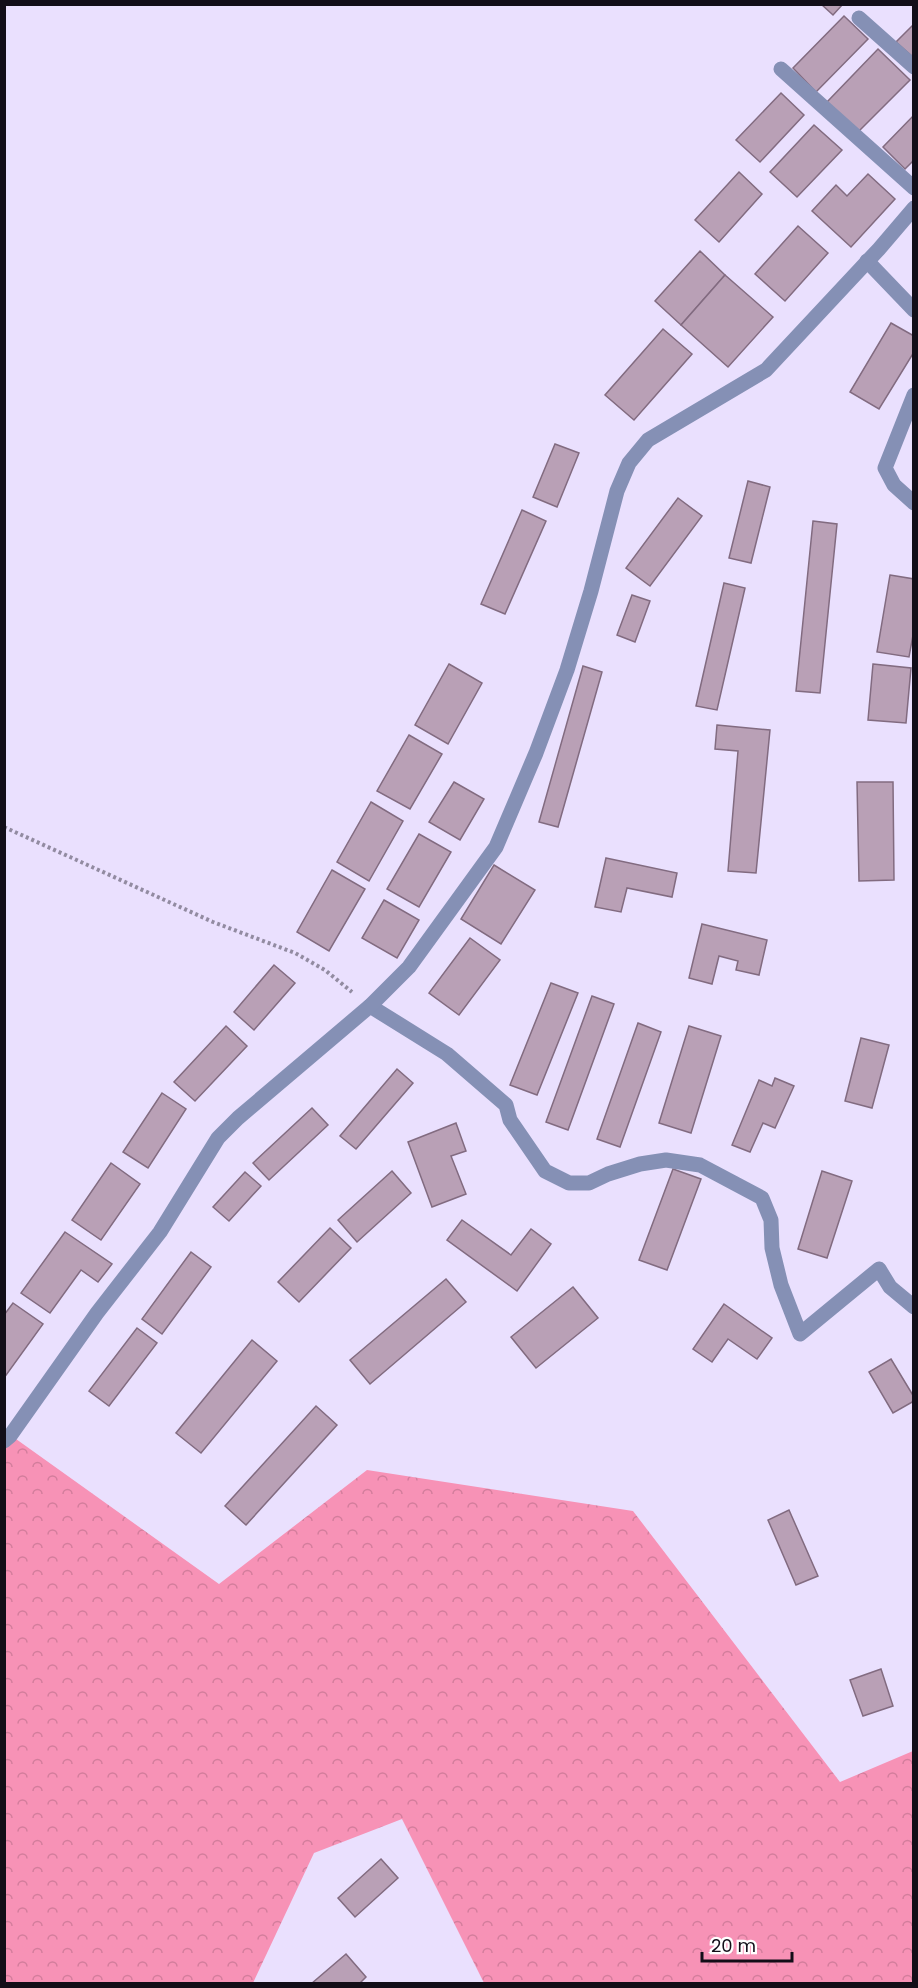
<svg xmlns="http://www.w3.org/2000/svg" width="918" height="1988" font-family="Poppins,sans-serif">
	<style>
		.forest { fill: url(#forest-crowns) }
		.building { fill: #b9a0b6; stroke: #826b80; stroke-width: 1.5 }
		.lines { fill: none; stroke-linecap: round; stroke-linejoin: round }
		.path { stroke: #928ba1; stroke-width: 4; stroke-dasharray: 3 3; stroke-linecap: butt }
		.street { stroke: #8590b5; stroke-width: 15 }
	</style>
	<defs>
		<pattern id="forest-crowns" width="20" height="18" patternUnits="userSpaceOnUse" patternTransform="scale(1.5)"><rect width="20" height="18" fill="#f792b6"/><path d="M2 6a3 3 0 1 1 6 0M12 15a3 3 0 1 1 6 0" fill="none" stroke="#d37d9c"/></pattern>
	</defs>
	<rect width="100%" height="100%" fill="#eae0fe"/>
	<path class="forest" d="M16,1439L219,1584L367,1470L633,1511L840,1782L913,1751V1983H484L402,1819L314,1853L253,1983H5L4,1448Z"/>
	<g class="building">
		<path d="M821,4H843L833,15Z"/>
		<path d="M844,16L868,39L816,92L793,68Z"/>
		<path d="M914,24V58L896,42Z"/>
		<path d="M878,49L910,80L858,132L827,102Z"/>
		<path d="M781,93L804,115L760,162L736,140Z"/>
		<path d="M914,115V160L905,169L883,147Z"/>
		<path d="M814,125L842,150L797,197L770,172Z"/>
		<path d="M739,172L762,194L719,242L695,220Z"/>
		<path d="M868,174L895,199L851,247L812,211L836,185L847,196Z"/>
		<path d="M798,226L828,253L785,301L755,274Z"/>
		<path d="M700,251L725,275L681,325L655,301Z"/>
		<path d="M725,275L773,317L728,367L681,325Z"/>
		<path d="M891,323L914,336V352L879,409L850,392Z"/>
		<path d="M663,329L692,354L634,420L605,395Z"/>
		<path d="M555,444L579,453L557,507L533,497Z"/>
		<path d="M748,481L770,487L751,563L729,558Z"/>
		<path d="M678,498L702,516L650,586L626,568Z"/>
		<path d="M522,510L546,521L505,614L481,604Z"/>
		<path d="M813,521L837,524L820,693L796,691Z"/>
		<path d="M890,575L914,579V630L909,657L877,652Z"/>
		<path d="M724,583L745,588L717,710L696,706Z"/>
		<path d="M632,595L650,601L635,642L617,635Z"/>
		<path d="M449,664L482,683L448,744L415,725Z"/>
		<path d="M873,664L911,668L906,723L868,720Z"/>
		<path d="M583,666L602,672L558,827L539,822Z"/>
		<path d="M717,725L770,730L756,873L728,871L738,751L715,749Z"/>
		<path d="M409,735L442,754L410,809L377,791Z"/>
		<path d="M454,782L484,799L460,840L429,822Z"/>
		<path d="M857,782H893L894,880L859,881Z"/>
		<path d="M371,802L403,821L369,881L337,862Z"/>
		<path d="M419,834L451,852L419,907L387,889Z"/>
		<path d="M606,858L677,873L672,897L627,888L621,912L595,907Z"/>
		<path d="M494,865L535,890L501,944L461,919Z"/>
		<path d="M332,870L365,889L329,951L297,932Z"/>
		<path d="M384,900L419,920L397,958L362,938Z"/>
		<path d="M702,924L767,940L759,975L736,970L738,961L719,956L712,984L689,978Z"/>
		<path d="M470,938L500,960L459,1015L429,993Z"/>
		<path d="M274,965L295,983L254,1030L234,1012Z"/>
		<path d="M551,983L578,993L537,1095L510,1085Z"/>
		<path d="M592,996L614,1004L568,1130L546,1122Z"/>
		<path d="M638,1023L661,1032L620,1147L597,1139Z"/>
		<path d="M226,1026L247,1046L195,1101L174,1082Z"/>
		<path d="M689,1026L721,1036L691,1133L659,1123Z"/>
		<path d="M861,1038L889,1045L872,1108L845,1101Z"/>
		<path d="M397,1069L413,1083L356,1149L340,1136Z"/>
		<path d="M775,1078L794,1086L775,1128L763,1123L750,1152L732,1145L759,1080L772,1086Z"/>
		<path d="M162,1093L186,1109L148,1168L123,1152Z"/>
		<path d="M312,1108L328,1125L269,1180L253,1163Z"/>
		<path d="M456,1123L466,1151L451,1156L466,1194L432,1207L408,1142Z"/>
		<path d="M111,1163L140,1184L101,1240L72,1220Z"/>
		<path d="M673,1169L701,1179L667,1270L639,1260Z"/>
		<path d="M392,1171L411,1193L357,1242L338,1220Z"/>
		<path d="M822,1171L852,1181L827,1258L798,1249Z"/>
		<path d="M245,1172L261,1186L229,1221L213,1207Z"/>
		<path d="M462,1220L511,1255L531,1229L551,1244L517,1291L447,1240Z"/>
		<path d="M330,1228L351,1248L299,1302L278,1282Z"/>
		<path d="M65,1232L112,1264L98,1282L81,1270L50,1313L21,1293Z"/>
		<path d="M191,1252L211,1267L162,1334L142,1319Z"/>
		<path d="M446,1279L466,1302L370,1384L350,1360Z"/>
		<path d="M573,1287L598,1318L536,1368L511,1337Z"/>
		<path d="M13,1303L43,1324L4,1378V1315Z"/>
		<path d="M724,1304L772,1338L757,1359L728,1339L712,1362L693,1349Z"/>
		<path d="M137,1328L157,1343L109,1406L89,1391Z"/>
		<path d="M252,1340L277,1361L201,1453L176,1433Z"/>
		<path d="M891,1359L914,1397V1401L893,1413L869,1372Z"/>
		<path d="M316,1406L337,1425L246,1525L225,1506Z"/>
		<path d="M789,1510L818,1576L796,1585L768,1520Z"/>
		<path d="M881,1669L893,1706L863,1716L850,1680Z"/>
		<path d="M381,1859L398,1878L355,1917L338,1898Z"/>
		<path d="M346,1954L366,1977L359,1984H311Z"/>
	</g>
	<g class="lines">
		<path class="path" d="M4,827L213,922L295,953L325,970L352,992"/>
		<g class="street">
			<path d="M859,18L914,67"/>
			<path d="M781,69L914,188"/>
			<path d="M867,261L914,310"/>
			<path d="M914,395L885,468L894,485L914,503"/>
			<path d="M370,1006L447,1054L506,1105L510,1120L545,1171L569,1183H589L608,1174L640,1164L666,1160L700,1165L762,1198L771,1220L772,1248L781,1285L800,1334L879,1269L890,1287L914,1307"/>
			<path d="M4,1441L10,1436L97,1313L160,1232L218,1138L238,1118L370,1006L409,967L496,847L536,753L567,670L591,591L617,491L629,463L648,440L766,370L879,249L914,208"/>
		</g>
	</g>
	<rect width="918" height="1988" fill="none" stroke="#120e18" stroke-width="12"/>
	<path d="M702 1952v9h90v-9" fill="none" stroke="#120e18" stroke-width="3"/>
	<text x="711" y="1952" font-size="18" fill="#120e18" stroke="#ffffff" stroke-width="4.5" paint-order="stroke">20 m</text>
</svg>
